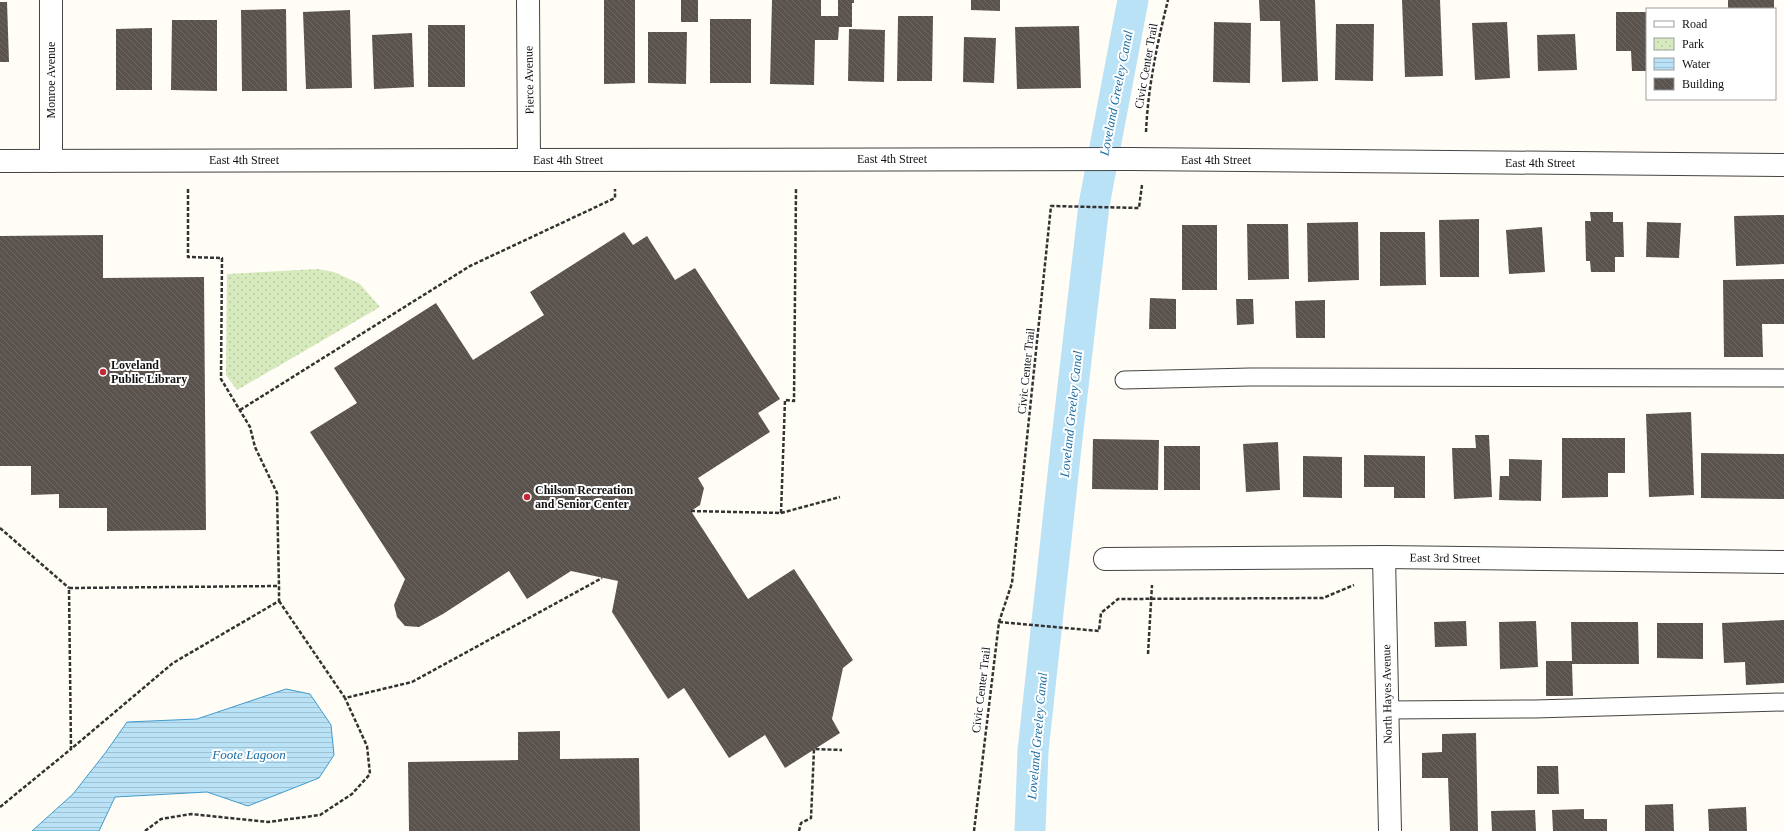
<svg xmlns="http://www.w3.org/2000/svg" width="1784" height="831" font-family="Georgia,serif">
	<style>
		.park { fill: url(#park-dots) }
		.water { fill: url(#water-rules); stroke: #419acd }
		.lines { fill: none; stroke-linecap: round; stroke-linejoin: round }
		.canal { stroke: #bae2f6; stroke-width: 31 }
		.building { fill: url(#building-back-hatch) }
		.service-casing { stroke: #444; stroke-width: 19 }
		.minor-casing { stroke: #444; stroke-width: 24 }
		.path { stroke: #333; stroke-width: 2.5; stroke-dasharray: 4 2; stroke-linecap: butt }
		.service { stroke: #fff; stroke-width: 17 }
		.minor { stroke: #fff; stroke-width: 22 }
		.poi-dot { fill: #c22835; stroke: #fff; stroke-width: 1.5 }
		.labels { text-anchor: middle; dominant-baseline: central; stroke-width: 4; stroke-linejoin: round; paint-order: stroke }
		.street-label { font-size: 12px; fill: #111; stroke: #fff }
		.poi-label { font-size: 12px; font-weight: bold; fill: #111; stroke: #fff; text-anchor: start }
		.water-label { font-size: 13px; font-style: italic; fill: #196ca4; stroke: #fff }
	</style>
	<defs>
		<pattern id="park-dots" width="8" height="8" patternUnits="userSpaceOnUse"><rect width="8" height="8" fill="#d6eabd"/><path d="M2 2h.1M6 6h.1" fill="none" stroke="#b7c8a1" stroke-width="1.8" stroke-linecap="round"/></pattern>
		<pattern id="water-rules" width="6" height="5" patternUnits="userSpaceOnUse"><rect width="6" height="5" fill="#bae2f6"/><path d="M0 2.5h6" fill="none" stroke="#9fc1d2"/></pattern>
		<pattern id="building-back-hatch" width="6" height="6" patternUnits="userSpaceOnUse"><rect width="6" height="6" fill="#5a524d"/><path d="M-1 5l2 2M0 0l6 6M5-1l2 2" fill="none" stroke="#6d6662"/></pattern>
	</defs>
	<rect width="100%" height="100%" fill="#fffdf5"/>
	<path class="park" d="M317,269L334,272L360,284L380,307L237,390L226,375L227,274Z"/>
	<path class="water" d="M286,689L310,694L331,725L334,755L319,778L248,806L207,792L115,797L99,831H32L73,794L106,752L127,722L197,719Z"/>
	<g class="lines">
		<path class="canal" d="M1030,831L1033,751L1066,447L1094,205L1133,0"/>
	</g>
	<g class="building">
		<path d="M604,0H635V83L604,84Z"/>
		<rect x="681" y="0" width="17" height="22"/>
		<path d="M772,0H821V16H838V0H854V3H852V27H839L838,40H815L814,85L770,84Z"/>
		<path d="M971,0H1000V11L971,10Z"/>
		<path d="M1259,0H1315L1318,81L1282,82L1280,21H1260Z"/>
		<path d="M1402,0H1440L1443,76L1405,77Z"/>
		<rect x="1728" y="0" width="46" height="9"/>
		<path d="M0,2H7L9,62H0Z"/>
		<path d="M286,9L287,91H242L241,10Z"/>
		<path d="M350,10L352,88L306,89L303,12Z"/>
		<path d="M1616,12H1647V71H1632L1631,51H1616Z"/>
		<path d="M898,16H933L932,81H897Z"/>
		<rect x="710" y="19" width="41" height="64"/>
		<path d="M172,20H217V91L171,90Z"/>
		<path d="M1214,22L1251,23L1250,83L1213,82Z"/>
		<path d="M1507,22L1510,78L1475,80L1472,23Z"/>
		<path d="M1336,24H1374L1373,81L1335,80Z"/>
		<rect x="428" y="25" width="37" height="62"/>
		<path d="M1079,26L1081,88L1017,89L1015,27Z"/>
		<path d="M152,28V90H116V29Z"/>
		<path d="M849,29L885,30L884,82L848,81Z"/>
		<path d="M648,32H687L686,84L648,83Z"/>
		<path d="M412,33L414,87L374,89L372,35Z"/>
		<path d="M1575,34L1577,70L1538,71L1537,35Z"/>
		<path d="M964,37L996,38L994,83L963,82Z"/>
		<path d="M1590,212H1613V222H1623L1624,257H1615V272H1591L1590,261H1586L1585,221H1591Z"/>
		<path d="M1784,215V264L1736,266L1734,216Z"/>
		<path d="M1479,219V277H1440L1439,220Z"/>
		<path d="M1358,222L1359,280L1308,282L1307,223Z"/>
		<path d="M1647,222L1681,223L1679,258L1646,257Z"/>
		<path d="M1247,224H1288L1289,279L1248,280Z"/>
		<rect x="1182" y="225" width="35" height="65"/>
		<path d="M1542,227L1545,272L1509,274L1506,230Z"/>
		<path d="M624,232L633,245L647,236L675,280L695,268L780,399L758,413L770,432L698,478L704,488L700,505L691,511L748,599L794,569L853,660L843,668L832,719L840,733L785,768L765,735L729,758L684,688L668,699L612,612L618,581L571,571L527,599L509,571L443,614L419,627L405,626L397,617L394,605L405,579L310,432L357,403L334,368L436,303L473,360L544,315L530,292Z"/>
		<path d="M1380,232H1425L1426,285L1380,286Z"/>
		<path d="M103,235V278L204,277L206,530L107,531V508H59V494L31,495V466H0V236Z"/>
		<path d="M1784,279V324H1762L1763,357H1724L1723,280Z"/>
		<path d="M1150,298L1176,299V329H1149Z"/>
		<path d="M1236,299H1253L1254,324L1237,325Z"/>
		<path d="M1325,300V338H1296L1295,301Z"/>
		<path d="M1691,412L1694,495L1649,497L1646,414Z"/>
		<path d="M1475,435H1489L1492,497L1454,499L1452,448H1476Z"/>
		<path d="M1562,438H1625V473H1608V497L1562,498Z"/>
		<path d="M1093,439L1159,440L1158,490L1092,489Z"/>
		<path d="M1278,442L1280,490L1246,492L1243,444Z"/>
		<rect x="1164" y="446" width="36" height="44"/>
		<path d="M1701,453L1784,454V499L1701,498Z"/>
		<path d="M1364,455L1425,456V498H1394V487H1364Z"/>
		<path d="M1303,456L1342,457V498L1303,497Z"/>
		<path d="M1509,459L1542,460L1541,501L1499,500L1500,476H1509Z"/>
		<path d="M1784,620V683L1746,685L1745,662L1724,663L1722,623Z"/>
		<path d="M1466,621L1467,646L1435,647L1434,622Z"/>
		<path d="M1536,621L1538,667L1500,669L1499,622Z"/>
		<path d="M1571,622H1638L1639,664H1572L1573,696H1546V661H1572Z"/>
		<path d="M1657,623H1703V659L1657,658Z"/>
		<path d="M560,731V759L639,758L640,831H409L408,762L518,760V732Z"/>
		<path d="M1476,733L1478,831H1450L1448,778H1422V753L1442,752V734Z"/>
		<path d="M1537,766H1558L1559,794H1537Z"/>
		<path d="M1673,804L1674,831H1645V805Z"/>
		<path d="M1746,807L1747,831H1709L1708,809Z"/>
		<path d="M1584,809V819H1607V831H1553L1552,810Z"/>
		<path d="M1535,810L1536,831H1492L1491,811Z"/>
	</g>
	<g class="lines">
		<defs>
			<g id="service">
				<path d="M1124,380L1250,377L1784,378"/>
				<path d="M1387,710L1535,709L1784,702"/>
			</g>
			<g id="minor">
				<path d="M528,0L529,160"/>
				<path d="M0,161L1131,159L1784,165"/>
				<path d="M51,161V0"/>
				<path d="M1384,557L1390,831"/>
				<path d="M1105,559L1384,557L1784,562"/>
			</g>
		</defs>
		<use href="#service" class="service-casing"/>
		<use href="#minor" class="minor-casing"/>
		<g class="path">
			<path d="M1146,132C1148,87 1157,44 1168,0"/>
			<path d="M188,189V257L222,258L221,379L250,427L255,447L277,493L279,586V601L173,663L71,749L69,588L279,586"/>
			<path d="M240,410L470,266L615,198V189"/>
			<path d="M691,511L781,513L840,497"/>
			<path d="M781,513L785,400L794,401L796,189"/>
			<path d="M0,528L69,588"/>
			<path d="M279,601L345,698L412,682L602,578"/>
			<path d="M999,622L1099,631L1101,613L1118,599L1323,598L1354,585"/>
			<path d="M1148,654L1152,585"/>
			<path d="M0,807L71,749"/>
			<path d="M145,831L161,819L191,814L268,822L320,815L352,794L370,774L367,746L345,698"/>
			<path d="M799,831L801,823L811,818L814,749L842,750"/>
			<path d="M974,831L999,622L1012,583L1051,206L1139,208L1142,185"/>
		</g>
		<use href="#service" class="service"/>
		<use href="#minor" class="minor"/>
	</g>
	<g class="poi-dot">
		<circle cx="103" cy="372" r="4"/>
		<circle cx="527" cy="497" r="4"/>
	</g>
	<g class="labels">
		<g class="street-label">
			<text transform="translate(1146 66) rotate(-80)">Civic Center Trail</text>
			<text transform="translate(51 80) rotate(-90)">Monroe Avenue</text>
			<text transform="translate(529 80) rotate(-91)">Pierce Avenue</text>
			<text x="892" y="159">East 4th Street</text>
			<text x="244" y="160">East 4th Street</text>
			<text x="568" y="160">East 4th Street</text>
			<text x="1216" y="160">East 4th Street</text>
			<text x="1540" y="163">East 4th Street</text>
			<text transform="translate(1026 371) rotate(-84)">Civic Center Trail</text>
			<text transform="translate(1445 558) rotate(1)">East 3rd Street</text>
			<text transform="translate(981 690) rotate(-83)">Civic Center Trail</text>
			<text transform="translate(1387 694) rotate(-91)">North Hayes Avenue</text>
		</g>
		<g class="poi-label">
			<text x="111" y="365">Loveland<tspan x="111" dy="14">Public Library</tspan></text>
			<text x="535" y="490">Chilson Recreation<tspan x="535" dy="14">and Senior Center</tspan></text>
		</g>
		<g class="water-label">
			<text transform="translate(1116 93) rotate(-79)">Loveland Greeley Canal</text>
			<text transform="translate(1071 414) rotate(-84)">Loveland Greeley Canal</text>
			<text transform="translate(1037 736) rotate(-85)">Loveland Greeley Canal</text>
			<text x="249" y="754">Foote Lagoon</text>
		</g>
	</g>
	<rect x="1646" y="8" width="130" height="92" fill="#ffffff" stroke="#a0a0a0"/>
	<rect x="1654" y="21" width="20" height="6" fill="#ffffff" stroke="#a0a0a0"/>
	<text x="1682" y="28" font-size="12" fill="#111111">Road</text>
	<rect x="1654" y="38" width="20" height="12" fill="url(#park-dots)" stroke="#a0a0a0"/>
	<text x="1682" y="48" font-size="12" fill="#111111">Park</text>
	<rect x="1654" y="58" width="20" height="12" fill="url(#water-rules)" stroke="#a0a0a0"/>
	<text x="1682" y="68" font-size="12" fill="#111111">Water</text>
	<rect x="1654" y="78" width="20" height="12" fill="url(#building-back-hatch)" stroke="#a0a0a0"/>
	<text x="1682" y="88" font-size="12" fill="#111111">Building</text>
</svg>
